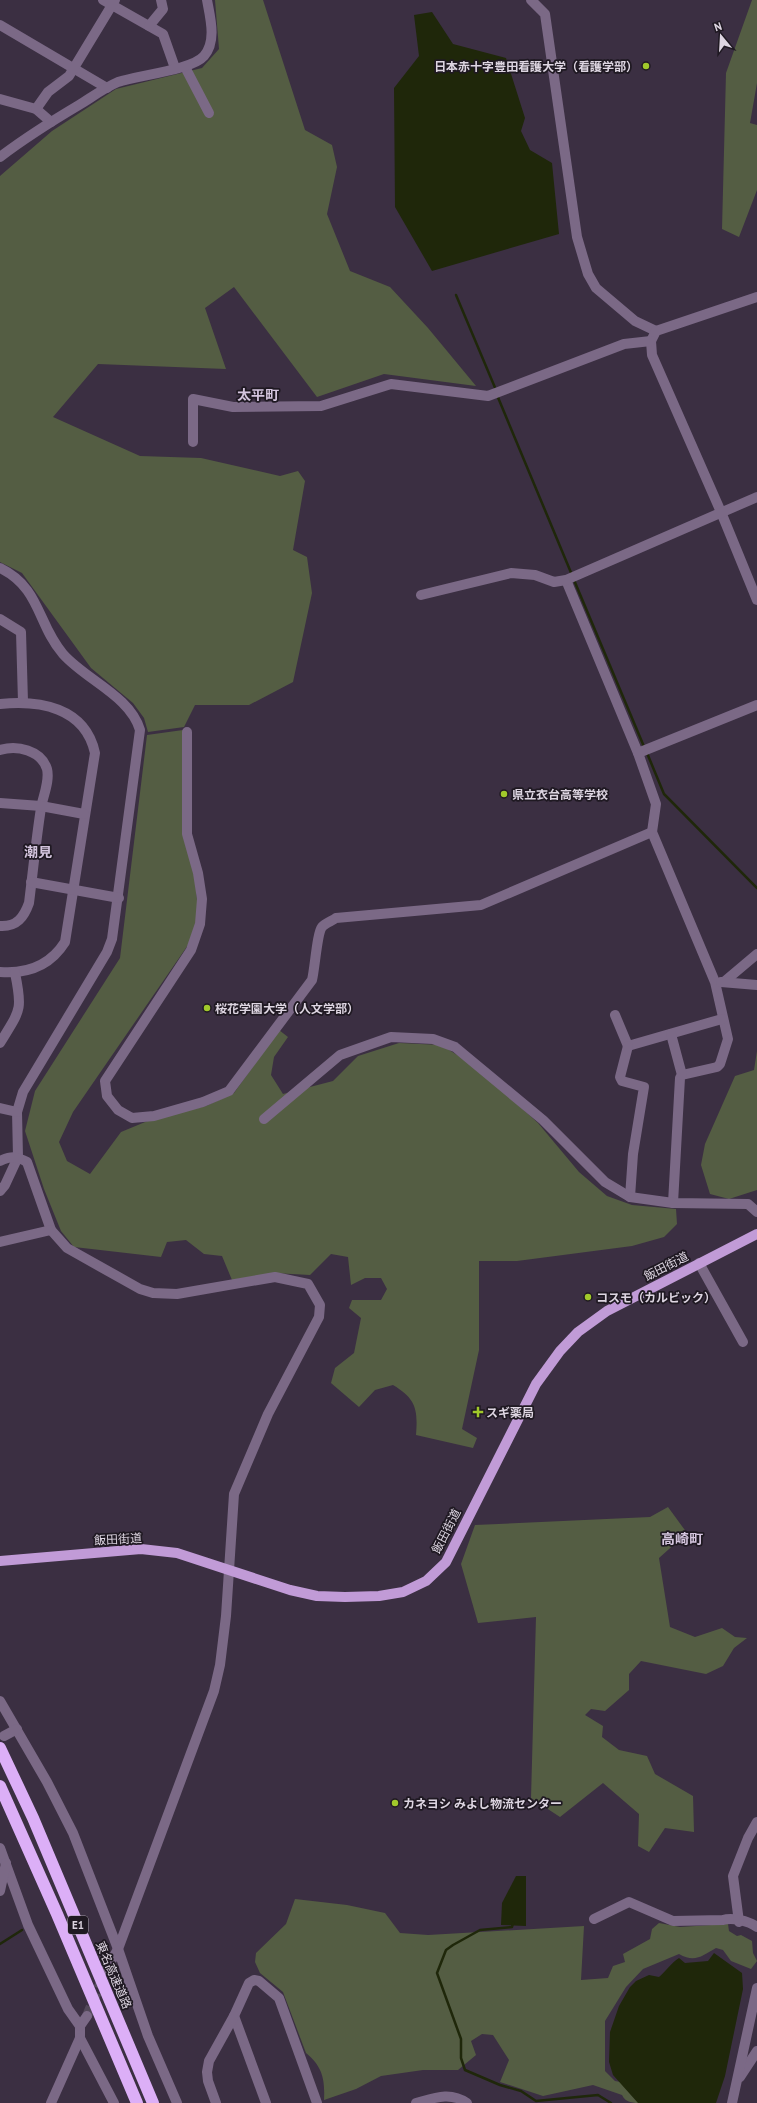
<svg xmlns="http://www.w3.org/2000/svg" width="757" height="2103" font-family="'PT Sans','Noto Sans JP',sans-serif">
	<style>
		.green { fill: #545d43 }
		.water { fill: #1f270a }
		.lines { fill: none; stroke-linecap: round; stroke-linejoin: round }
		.stream { stroke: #1f270a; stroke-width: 2.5 }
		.minor-tunnel { stroke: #53485a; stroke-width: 10; stroke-dasharray: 10 5; stroke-linecap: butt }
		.minor { stroke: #7b6986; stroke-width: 10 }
		.major { stroke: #c19bd7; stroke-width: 10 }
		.highway { stroke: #dcaff7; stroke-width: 12 }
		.poi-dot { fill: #a1c92b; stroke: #1f1922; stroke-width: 1.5 }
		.labels { text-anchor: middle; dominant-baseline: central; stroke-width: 3.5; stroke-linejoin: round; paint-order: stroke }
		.shield { fill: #1f1922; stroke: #a49da8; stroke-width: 1 }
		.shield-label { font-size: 11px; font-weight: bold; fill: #ddd5e1 }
		.poi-label { font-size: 12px; font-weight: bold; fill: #ddd5e1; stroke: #1f1922; text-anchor: start }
		.street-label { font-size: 12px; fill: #ddd5e1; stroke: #1f1922 }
		.quarter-label { font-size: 14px; font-weight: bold; fill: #d4c5de; stroke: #1f1922 }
	</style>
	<rect width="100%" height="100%" fill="#3b2f42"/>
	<g class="green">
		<path d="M215,0H263L305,130L332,145L337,167L327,214L350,271L390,287L428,328L476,386L384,374L317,397L234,287L205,308L226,369L98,364L53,417L140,456L201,458L280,476L298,471L305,481L293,550L307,557L312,593L293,682L249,705H195L184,727L148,732L144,718L133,703L91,668L22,573L0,562V176L52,131L116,89L202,68L219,49Z"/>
		<path d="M752,0H757V83L750,123L757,125V190L739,237L722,229L726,73Z"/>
		<path d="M183,730L182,832L195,877L197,900L198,923L188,945L73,1112L59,1142L67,1161L90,1174L121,1132L150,1120L206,1106L234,1093L279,1030L288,1037L274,1057L271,1075L283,1094L333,1081L358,1056L399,1043L441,1045L475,1066L538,1123L579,1172L607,1196L632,1205L676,1209L677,1224L664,1237L632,1246L517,1261H479V1350L462,1429L477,1438L473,1448L416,1435C418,1409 416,1399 393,1385L375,1390L359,1407L331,1383L335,1368L354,1353L361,1318L349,1308L352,1300H381L387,1289L381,1278H365L351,1285L348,1257L331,1254L310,1275L274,1273L232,1280L222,1256L204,1254L186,1240L167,1242L161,1257L74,1247L61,1231L44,1189L25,1131L35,1091L120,958L147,735Z"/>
		<path d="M757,1051V1190L729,1199L710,1194L701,1165L705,1144L735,1076L754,1070Z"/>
		<path d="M668,1507L687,1533L659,1558L670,1627L695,1637L722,1628L735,1637L747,1638L734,1648L723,1666L706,1674L641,1661L629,1674V1690L605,1711L591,1709L585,1715L603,1726L602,1737L619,1750L647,1756L655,1774L693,1796L694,1832L665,1828L649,1852L638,1846L639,1814L603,1783L560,1817L531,1798L536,1617L478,1623L461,1564L475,1525L650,1517Z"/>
		<path d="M295,1899L347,1905L385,1913L400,1933L428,1935L584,1926L581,1980L608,1978L613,1966L625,1962L623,1954L650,1939L652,1929L659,1923L680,1927L728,1924L729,1931L737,1936L741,1935L752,1941L753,1953L757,1961L751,1969L731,1961L723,1950L716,1948C702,1956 695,1963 679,1954L643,1969L626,1987L605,2021V2071L615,2081L636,2085L642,2103C633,2103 626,2103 622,2095L593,2085L543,2096L500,2082L509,2060L493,2035L482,2034L471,2041L476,2055L458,2070H423L381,2076L356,2089L324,2100C325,2080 323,2067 306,2053L283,1992L260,1973L255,1962L256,1953L286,1924Z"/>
	</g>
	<g class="water">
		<path d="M432,12L453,44L506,58L525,118L521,131L530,150L552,163L559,234L432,271L395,207L394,88L419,56L414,15Z"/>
		<path d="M516,1876H526V1926L501,1925L502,1903Z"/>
		<path d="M714,1953L742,1973L743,1989L725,2076L716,2103H638L613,2075L609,2062L610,2032L619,2006L630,1987L636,1981L649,1975L659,1977C666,1971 671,1963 679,1958L685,1963L708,1961Z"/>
	</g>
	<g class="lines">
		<g class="stream">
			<path d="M456,295L496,390"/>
			<path d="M497,395L572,575"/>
			<path d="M574,580L645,749"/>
			<path d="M647,753L664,794L757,888"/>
			<path d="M513,1923L512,1927L480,1930L453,1945L446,1950L437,1973L461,2039V2058L465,2070L500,2085L521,2091L536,2101L598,2095L611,2103"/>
			<path d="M0,1944L22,1930"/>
		</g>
		<path class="minor-tunnel" d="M87,2016L103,1977"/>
		<g class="minor">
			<path d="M103,0L163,34L175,68"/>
			<path d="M531,0L545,14L577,237L588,274L596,288L635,321L656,331"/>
			<path d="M0,25L107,88"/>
			<path d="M149,26L163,9L161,0"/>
			<path d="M185,67L209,113"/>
			<path d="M0,99L36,109L51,122"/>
			<path d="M36,109L48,92L69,76L115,0"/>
			<path d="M0,157C25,138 52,121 79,105C92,97 104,88 118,82C139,75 192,70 204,56C217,41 210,17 207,0"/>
			<path d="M757,297L656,331L651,341L652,355L721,512L757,600"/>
			<path d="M193,442V399L233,407L321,406L391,384L488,396L624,344L651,341"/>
			<path d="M0,568C41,588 37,624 63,654C86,680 130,696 140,730L112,939L107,952L23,1092L17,1112L18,1157L5,1185L0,1191"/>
			<path d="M566,580L638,753L656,804L652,832L715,982L728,1039L720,1064L717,1067L682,1075L680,1078L673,1203"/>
			<path d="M421,595L511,573L535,575L554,582L566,580L757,497"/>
			<path d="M0,619L21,632L23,702"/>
			<path d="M0,704C39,700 85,707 95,753L65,942C50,966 27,974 0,972"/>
			<path d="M187,732V834L198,873L202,899L200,924L191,950L105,1081L107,1096L118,1110L132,1118L154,1116L203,1102L229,1091L312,980C315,968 317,933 322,927C325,923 332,921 336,918L481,905L652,832"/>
			<path d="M0,750C17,745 41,750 47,769C50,781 43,796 41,808C36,840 33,871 29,903C24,917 17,927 0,926"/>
			<path d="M638,753L757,705"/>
			<path d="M0,803L41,806L84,814"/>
			<path d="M31,882L119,898"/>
			<path d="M725,981L757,954"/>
			<path d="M721,982L757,985"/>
			<path d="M615,1015L628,1046L722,1019"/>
			<path d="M671,1034L682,1075"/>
			<path d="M0,1043C20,1010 23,1011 15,973"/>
			<path d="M628,1046L620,1077L622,1081L644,1087L633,1154L630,1197"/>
			<path d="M0,1108L17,1112"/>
			<path d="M264,1119L340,1055L391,1037L433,1039L455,1047L543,1120L605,1182L630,1197L673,1203L748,1204L757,1212"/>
			<path d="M0,1161C11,1156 16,1156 27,1162L51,1230L67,1248L140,1289L153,1293L177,1294L275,1277L308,1284L320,1305L319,1317L268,1414L234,1494L226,1616L220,1665L214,1691L118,1949L106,1970"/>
			<path d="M0,1242L51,1230"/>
			<path d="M699,1263L743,1342"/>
			<path d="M0,1701L47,1782L73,1833L118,1949L148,2036L177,2103"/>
			<path d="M4,1736L17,1729"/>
			<path d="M0,1848L28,1925L68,2009L80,2026V2038L51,2103"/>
			<path d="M0,1891L6,1863"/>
			<path d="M594,1919L629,1902L673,1921L723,1920C732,1917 749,1921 757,1927"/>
			<path d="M739,1922L733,1876L748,1838L757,1822"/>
			<path d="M234,2016L266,2103"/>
			<path d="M80,2026L87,2016"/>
			<path d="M80,2038L114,2103"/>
			<path d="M740,2077L757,2051"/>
			<path d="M216,2103L208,2081L207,2072L209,2061L234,2016L249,1983L254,1980L259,1981L279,1998L317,2103"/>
			<path d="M416,2103C434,2098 450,2091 467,2103"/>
			<path d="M732,2103L757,1988"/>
		</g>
		<path class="major" d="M0,1561L141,1549L177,1553L290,1590L317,1596L345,1597L379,1596L403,1592L426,1581L446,1562L536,1384L560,1351L578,1332L607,1311L757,1234"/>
		<g class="highway">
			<path d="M0,1748L33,1818L153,2103"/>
			<path d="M0,1786L57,1914L137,2103"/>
		</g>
	</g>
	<g class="poi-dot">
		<circle cx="646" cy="66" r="4"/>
		<circle cx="504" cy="794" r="4"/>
		<circle cx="207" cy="1008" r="4"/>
		<circle cx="588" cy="1297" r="4"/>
		<path d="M476 1406h4v4h4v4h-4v4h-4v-4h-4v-4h4z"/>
		<circle cx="395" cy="1803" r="4"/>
	</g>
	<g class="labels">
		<rect class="shield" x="68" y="1916" width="20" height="18" rx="3"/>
		<g class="shield-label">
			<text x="78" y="1925">E1</text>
		</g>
		<g class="poi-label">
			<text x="638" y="66" text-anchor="end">日本赤十字豊田看護大学（看護学部）</text>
			<text x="512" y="794">県立衣台高等学校</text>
			<text x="215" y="1008">桜花学園大学（人文学部）</text>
			<text x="596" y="1297">コスモ（カルビック）</text>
			<text x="486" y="1412">スギ薬局</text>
			<text x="403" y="1803">カネヨシ みよし物流センター</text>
		</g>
		<g class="street-label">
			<text transform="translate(666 1266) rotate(-27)">飯田街道</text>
			<text transform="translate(446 1531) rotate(-63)">飯田街道</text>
			<text transform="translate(118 1539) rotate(-3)">飯田街道</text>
			<text transform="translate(114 1975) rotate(67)">東名高速道路</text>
		</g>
		<g class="quarter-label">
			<text x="258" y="395">太平町</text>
			<text x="38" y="852">潮見</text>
			<text x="682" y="1539">高崎町</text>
		</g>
	</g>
	<g transform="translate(721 36) rotate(342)" stroke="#1f1922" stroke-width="3" paint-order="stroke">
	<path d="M0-3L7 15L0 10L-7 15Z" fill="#ddd5e1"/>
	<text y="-6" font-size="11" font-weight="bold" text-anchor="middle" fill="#ddd5e1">N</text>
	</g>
</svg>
